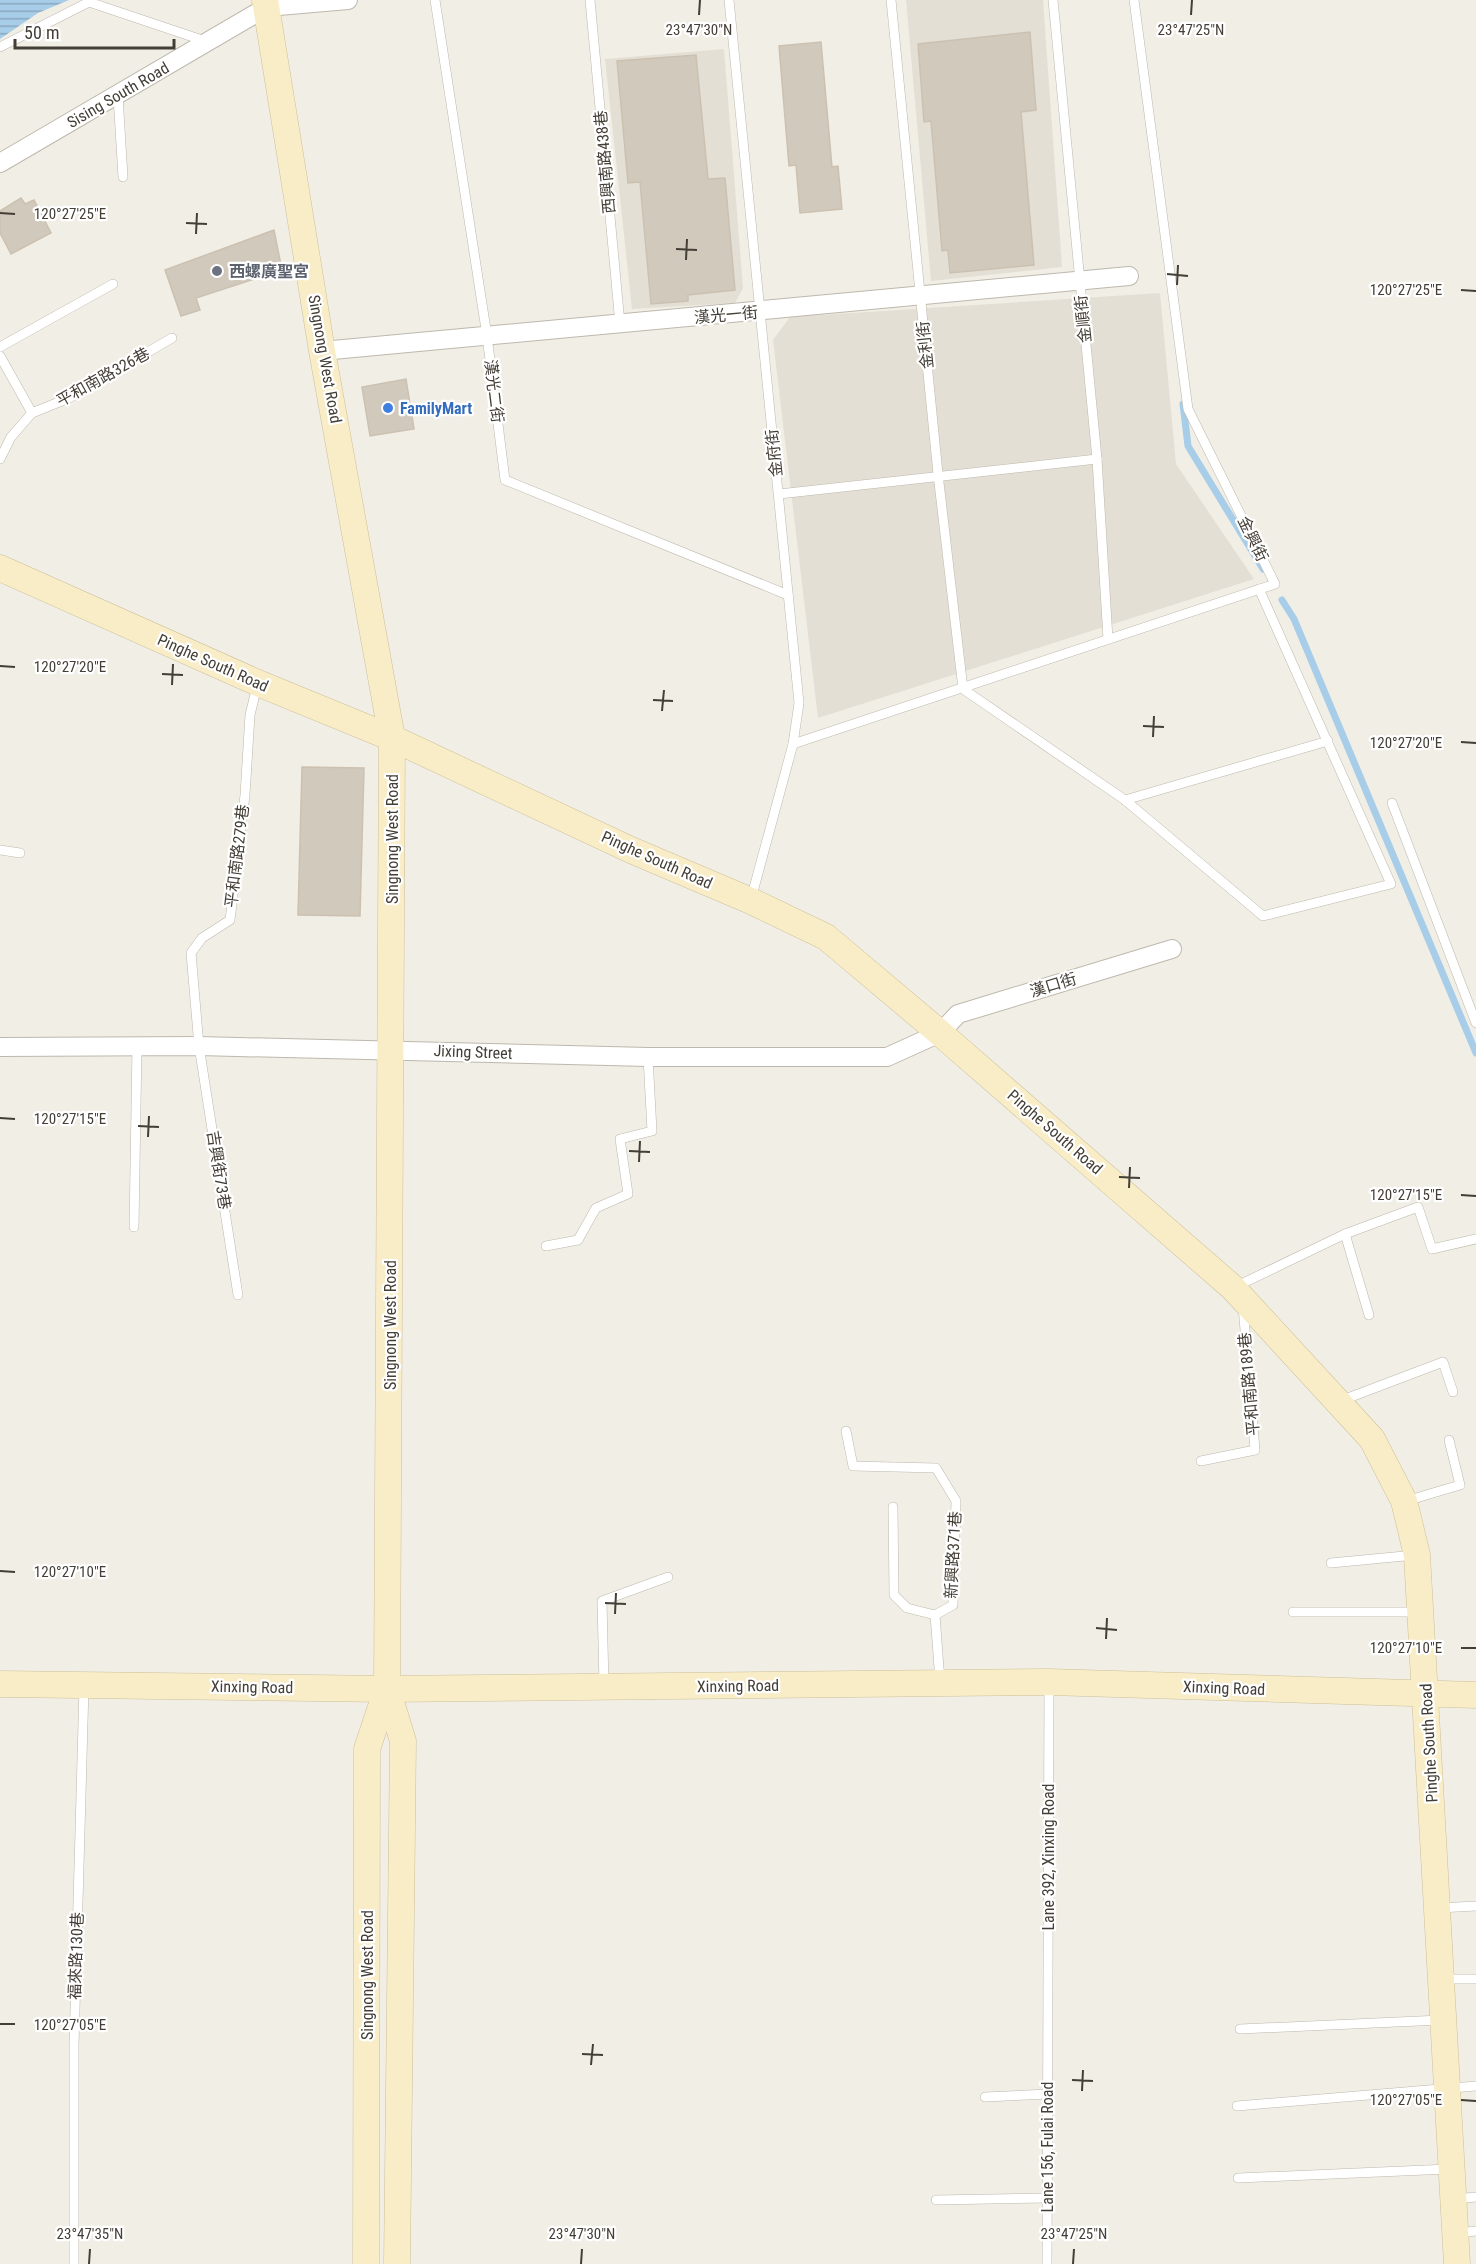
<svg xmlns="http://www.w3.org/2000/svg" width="1476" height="2264" font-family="'Roboto Condensed','Noto Sans TC',sans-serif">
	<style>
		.residential { fill: #e4dfd4 }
		.water { fill: url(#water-rules) }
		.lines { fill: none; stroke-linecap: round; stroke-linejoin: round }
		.stream { stroke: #a7cde9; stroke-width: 7 }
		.building { fill: #d1c9bc; stroke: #ccc1b0; stroke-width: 1.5 }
		.lane-casing { stroke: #beb8ac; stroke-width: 10 }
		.street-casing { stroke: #beb8ac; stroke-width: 20 }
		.secondary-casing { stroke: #cdc099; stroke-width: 27 }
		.lane { stroke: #fff; stroke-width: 9 }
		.street { stroke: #fff; stroke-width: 18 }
		.secondary { stroke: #f9edc8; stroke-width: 26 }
		.ticks { fill: none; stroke: #433e36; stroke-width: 2 }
		.worship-dot { fill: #6b7280; stroke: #fff; stroke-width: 2 }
		.shop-dot { fill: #3f7fe0; stroke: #fff; stroke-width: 2 }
		.labels { text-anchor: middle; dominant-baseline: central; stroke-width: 4.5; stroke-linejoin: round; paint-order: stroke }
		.street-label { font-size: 16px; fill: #433e36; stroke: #fff }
		.worship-label { font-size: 16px; font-weight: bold; fill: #5b616d; stroke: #fff; text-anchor: start }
		.shop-label { font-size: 16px; font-weight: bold; fill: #366cbe; stroke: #fff; text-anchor: start }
		.ticks-label { font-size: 15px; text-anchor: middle; fill: #433e36; stroke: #fff; stroke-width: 4.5; stroke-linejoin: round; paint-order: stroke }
	</style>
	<defs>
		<pattern id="water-rules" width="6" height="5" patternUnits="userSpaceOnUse" patternTransform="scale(1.5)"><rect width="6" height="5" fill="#a7cde9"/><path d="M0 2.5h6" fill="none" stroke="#8aa8be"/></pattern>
	</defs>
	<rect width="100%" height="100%" fill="#f1eee6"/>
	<g class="residential">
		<path d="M906,0H1043L1062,267L931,281Z"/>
		<path d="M724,49L743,288L735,303L632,309L605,59Z"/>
		<path d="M1160,293L1176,464L1254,579L818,718L773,340L790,317Z"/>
	</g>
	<path class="water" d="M0,0H69L38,13L0,39Z"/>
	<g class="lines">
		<g class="stream">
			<path d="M1183,404L1188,446L1263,569"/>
			<path d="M1282,600L1294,619L1476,1053"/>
		</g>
	</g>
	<g class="building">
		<path d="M1030,32L1036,110L1021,112L1034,265L950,273L948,250L942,251L931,121L924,122L918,44Z"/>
		<path d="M821,42L832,167L838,166L842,209L800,213L796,165L789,166L779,46Z"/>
		<path d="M696,55L708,179L725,178L735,290L688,295V301L651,304L640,182L628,183L617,61Z"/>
		<path d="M21,198L25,204L34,200L51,233L11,254L0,233V211Z"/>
		<path d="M274,230L282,270L196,298L200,310L181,316L165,270Z"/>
		<path d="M406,379L414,429L370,436L362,387Z"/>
		<path d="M302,767L364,768L360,916L298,915Z"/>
	</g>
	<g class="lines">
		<defs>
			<g id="lane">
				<path d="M435,0L487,336L505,480L788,595"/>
				<path d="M590,0L620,324"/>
				<path d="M729,0L799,703L793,744L751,899"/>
				<path d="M891,0L938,474L963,689L1125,800L1263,916L1391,884L1259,589"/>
				<path d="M1053,0L1097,459L1108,639"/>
				<path d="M0,47L89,2L205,41"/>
				<path d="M118,96L123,177"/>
				<path d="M0,347L113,284"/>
				<path d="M0,356L32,413"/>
				<path d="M0,459L11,437L32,413L69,398L172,338"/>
				<path d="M779,494L1097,459"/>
				<path d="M793,744L1275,584L1188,409L1134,0"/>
				<path d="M1125,800L1328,741"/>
				<path d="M1392,803L1476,1023"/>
				<path d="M0,850L20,853"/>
				<path d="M134,1227L137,1046"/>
				<path d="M1345,1234L1369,1315"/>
				<path d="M546,1246L578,1240L596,1208L628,1194L620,1139L652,1131L648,1057"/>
				<path d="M1235,1287L1345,1234L1418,1207L1432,1249L1476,1239"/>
				<path d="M238,1295L199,1046L191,953L202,938L230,920L245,795L250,715L257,686"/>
				<path d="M1340,1401L1443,1362L1453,1392"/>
				<path d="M846,1431L853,1466L936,1468L956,1501L953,1605L935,1615L907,1608L894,1595L893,1507"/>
				<path d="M1201,1461L1255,1450L1243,1306"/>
				<path d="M1406,1501L1460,1485L1449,1440"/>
				<path d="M1331,1563L1415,1555"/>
				<path d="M1293,1612H1419"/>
				<path d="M935,1615L940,1681"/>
				<path d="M604,1685L602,1601L668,1577"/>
				<path d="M1439,1908L1476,1906"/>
				<path d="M1443,1979H1476"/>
				<path d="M1240,2029L1441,2020"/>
				<path d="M985,2097L1048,2094"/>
				<path d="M1237,2106L1476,2086"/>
				<path d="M1238,2178L1449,2169"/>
				<path d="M1455,2199L1476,2197"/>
				<path d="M936,2200L1047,2198"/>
				<path d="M1458,2233L1476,2231"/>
				<path d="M74,2264V2046L84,1687"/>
				<path d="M1047,2264L1049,1684"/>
			</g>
			<g id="street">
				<path d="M0,163L267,7L348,0"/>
				<path d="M322,351L1129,276"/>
				<path d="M0,1047L199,1046L648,1057H887L940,1033L958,1014L1172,949"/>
			</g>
			<g id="secondary">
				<path d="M265,0L322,351L392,738L387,1689L403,1741L397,2264"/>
				<path d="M0,568L258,683L392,738L631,850L751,901L826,937L940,1033L1233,1288L1372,1439L1404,1501L1417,1555L1457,2264"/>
				<path d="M0,1684L387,1689L1049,1682L1476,1695"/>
				<path d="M366,2264L367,1749L387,1689"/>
			</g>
		</defs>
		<use href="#lane" class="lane-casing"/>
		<use href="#street" class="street-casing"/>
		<use href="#secondary" class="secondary-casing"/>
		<use href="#lane" class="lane"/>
		<use href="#street" class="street"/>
		<use href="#secondary" class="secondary"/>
	</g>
	<path class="ticks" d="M699,15L700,0M1191,15L1192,0M0,213L15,214M186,223L207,224M196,234L197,213M676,249L697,250M686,260L687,239M1167,274L1188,276M1177,285L1178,265M1461,290L1476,291M0,666L15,667M162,674L183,675M172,685L173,664M653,700L673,701M662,711L664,690M1143,726L1164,727M1153,737L1154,716M1461,742L1476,743M0,1118L15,1119M138,1126L159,1127M148,1137L149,1116M629,1151L650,1152M639,1162L640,1141M1119,1177L1140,1178M1129,1188L1130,1167M1461,1195L1476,1196M0,1571L15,1572M605,1603L626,1604M615,1614L616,1593M1096,1628L1117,1630M1106,1639L1107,1618M1461,1648H1476M0,2024H15M582,2054L603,2055M591,2065L593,2044M1072,2080L1093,2081M1082,2091L1083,2070M1461,2100L1476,2101M89,2264L90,2249M581,2264L582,2249M1073,2264L1074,2249"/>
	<circle class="worship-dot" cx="217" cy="271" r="6"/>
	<circle class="shop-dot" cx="388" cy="408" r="6"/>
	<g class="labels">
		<g class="street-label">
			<text transform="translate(118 95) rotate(-30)">Sising South Road</text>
			<text transform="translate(605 162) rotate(-95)">西興南路438巷</text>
			<text transform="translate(726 315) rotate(-5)">漢光一街</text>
			<text transform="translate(1083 319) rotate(-96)">金順街</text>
			<text transform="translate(925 345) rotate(-96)">金利街</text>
			<text transform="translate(325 359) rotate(80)">Singnong West Road</text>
			<text transform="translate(103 377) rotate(-29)">平和南路326巷</text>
			<text transform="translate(494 391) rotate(83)">漢光二街</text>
			<text transform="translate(774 453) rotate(-96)">金府街</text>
			<text transform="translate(1253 539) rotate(64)">金興街</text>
			<text transform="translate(213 663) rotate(24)">Pinghe South Road</text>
			<text transform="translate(392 839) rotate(-90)">Singnong West Road</text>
			<text transform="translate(237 856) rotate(-83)">平和南路279巷</text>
			<text transform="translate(657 860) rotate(24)">Pinghe South Road</text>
			<text transform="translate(1053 985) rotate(-17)">漢口街</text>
			<text transform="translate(473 1052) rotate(2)">Jixing Street</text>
			<text transform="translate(1055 1132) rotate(41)">Pinghe South Road</text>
			<text transform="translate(219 1170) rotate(81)">吉興街73巷</text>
			<text transform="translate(390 1325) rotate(-90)">Singnong West Road</text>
			<text transform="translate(1249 1384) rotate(-95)">平和南路189巷</text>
			<text transform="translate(953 1555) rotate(-87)">新興路371巷</text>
			<text transform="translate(738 1686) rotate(-1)">Xinxing Road</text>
			<text transform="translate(252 1687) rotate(1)">Xinxing Road</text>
			<text transform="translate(1224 1688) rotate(2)">Xinxing Road</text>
			<text transform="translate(1429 1743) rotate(-93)">Pinghe South Road</text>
			<text transform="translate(1048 1857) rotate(-90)">Lane 392, Xinxing Road</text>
			<text transform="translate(76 1956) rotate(-88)">福來路130巷</text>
			<text transform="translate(367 1975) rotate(-90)">Singnong West Road</text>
			<text transform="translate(1047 2147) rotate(-90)">Lane 156, Fulai Road</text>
		</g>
		<g class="worship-label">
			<text x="229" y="271">西螺廣聖宮</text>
		</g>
		<g class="shop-label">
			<text x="400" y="408">FamilyMart</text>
		</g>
	</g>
	<g class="ticks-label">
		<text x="699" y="35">23°47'30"N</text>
		<text x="1191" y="35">23°47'25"N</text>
		<text x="70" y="219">120°27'25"E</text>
		<text x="1406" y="295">120°27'25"E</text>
		<text x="70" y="672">120°27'20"E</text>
		<text x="1406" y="748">120°27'20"E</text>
		<text x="70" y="1124">120°27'15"E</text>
		<text x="1406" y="1200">120°27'15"E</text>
		<text x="70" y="1577">120°27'10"E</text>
		<text x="1406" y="1653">120°27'10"E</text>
		<text x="70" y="2030">120°27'05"E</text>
		<text x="1406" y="2105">120°27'05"E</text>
		<text x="90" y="2239">23°47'35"N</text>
		<text x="582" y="2239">23°47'30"N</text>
		<text x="1074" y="2239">23°47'25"N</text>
	</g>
	<path d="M15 39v9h159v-9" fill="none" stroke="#433e36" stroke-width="3"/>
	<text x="24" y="39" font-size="18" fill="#433e36" stroke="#ffffff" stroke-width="4.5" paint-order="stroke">50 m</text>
</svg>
